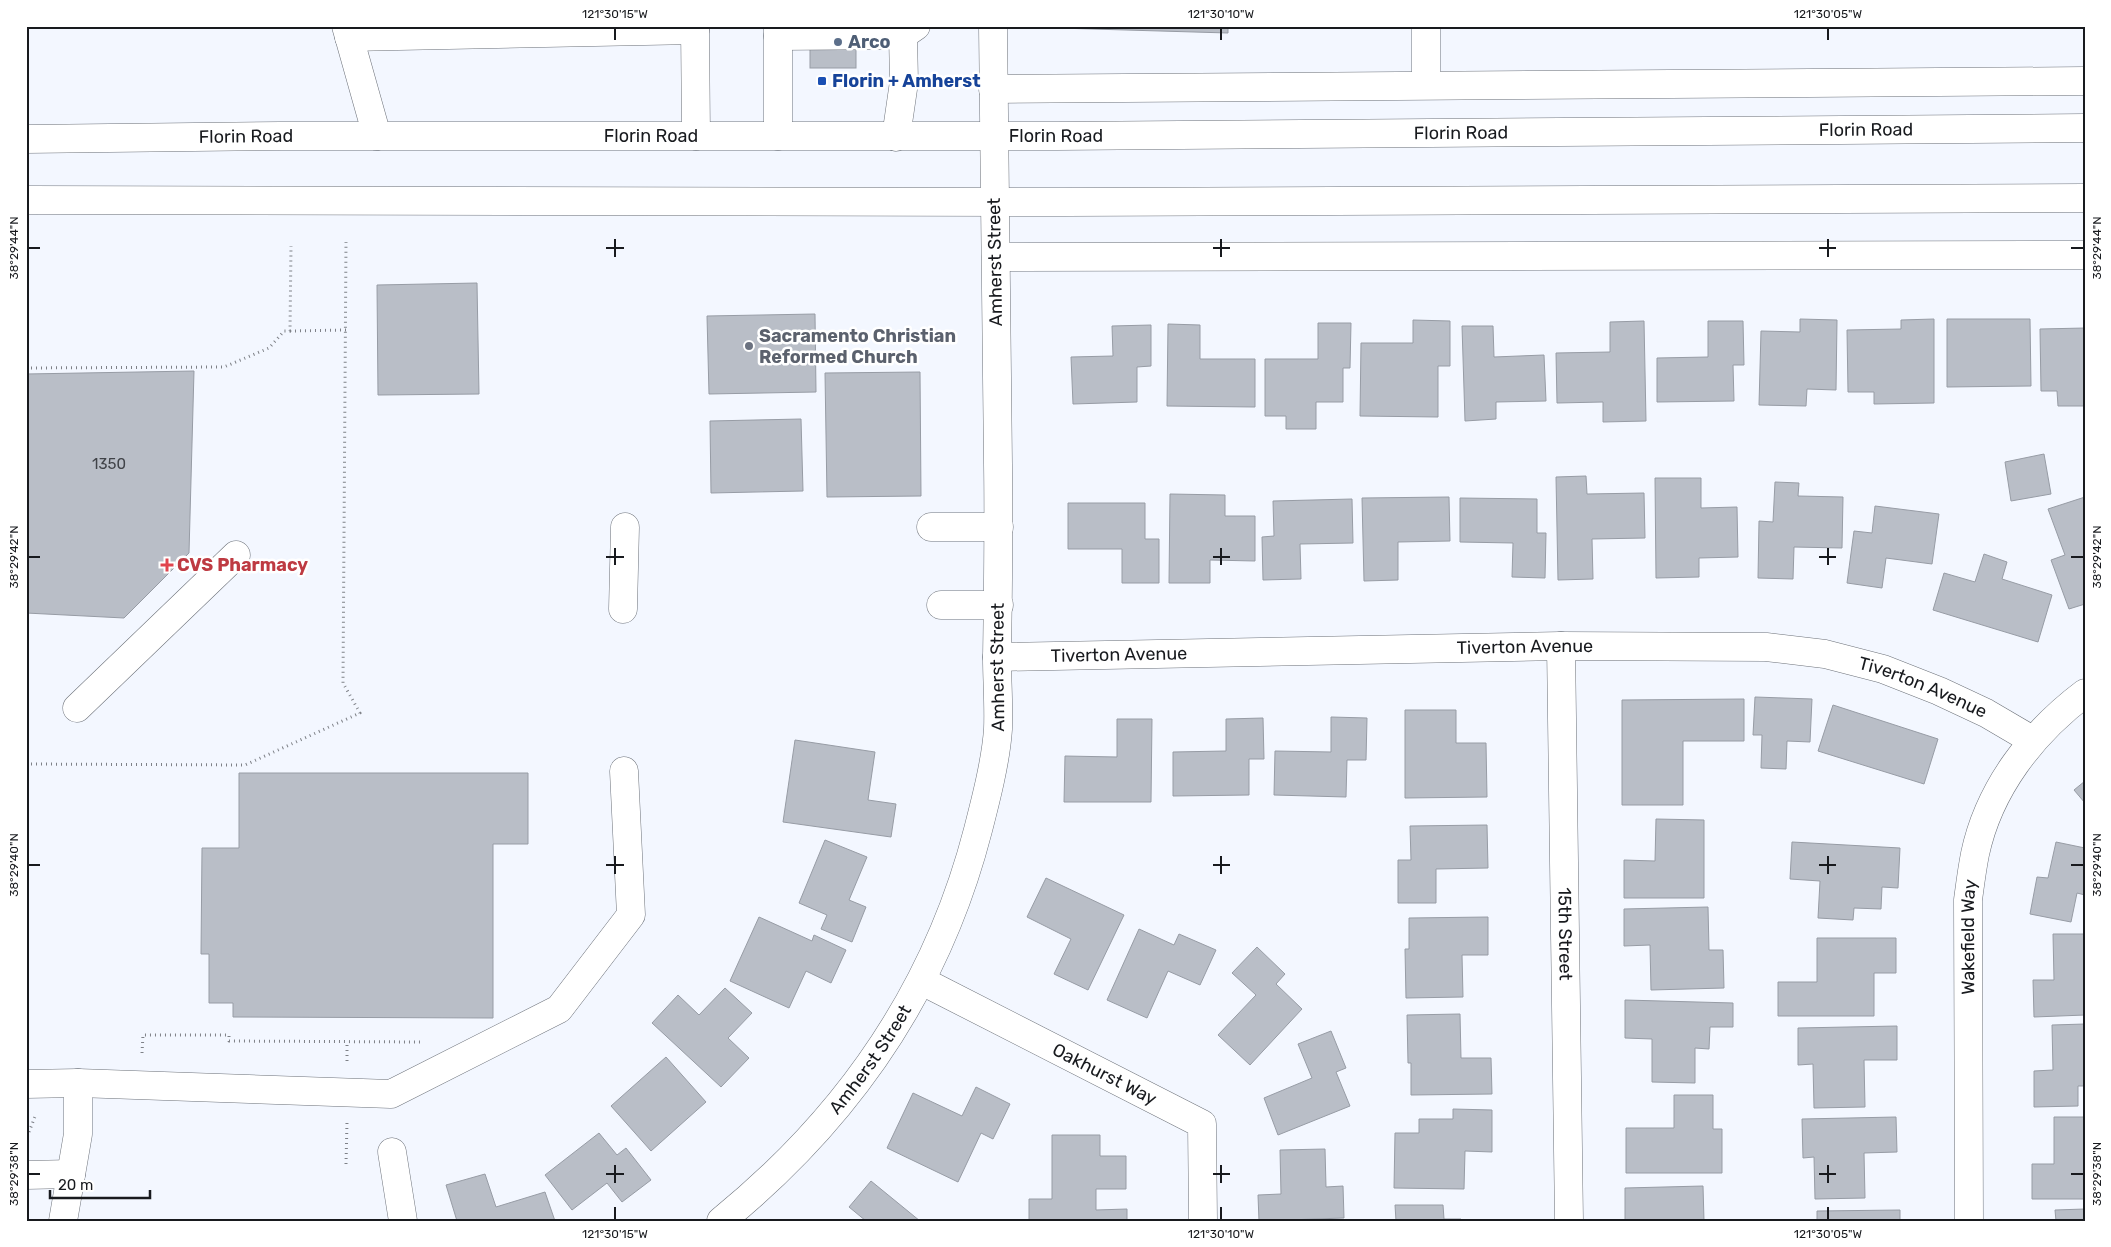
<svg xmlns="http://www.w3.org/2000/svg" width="2111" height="1247" font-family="Rubik,sans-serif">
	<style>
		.building { fill: #b9bec7; stroke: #979ca5 }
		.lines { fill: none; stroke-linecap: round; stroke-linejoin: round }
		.minor-casing { stroke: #6d727a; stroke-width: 29 }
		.major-casing { stroke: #6d727a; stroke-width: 29 }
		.path { stroke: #7e8187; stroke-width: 3; stroke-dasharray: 1 4; stroke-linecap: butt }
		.minor { stroke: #fff; stroke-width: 28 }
		.major { stroke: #fff; stroke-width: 28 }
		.ticks { fill: none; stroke: #181a1e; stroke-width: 2 }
		.service-dot { fill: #5c6f8a; stroke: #fff; stroke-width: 2 }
		.transit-dot { fill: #1a4fb4; stroke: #fff; stroke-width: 2 }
		.worship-dot { fill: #6b7280; stroke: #fff; stroke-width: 2 }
		.health-dot { fill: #e0444e; stroke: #fff; stroke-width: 2 }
		.labels { text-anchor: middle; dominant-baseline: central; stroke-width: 5; stroke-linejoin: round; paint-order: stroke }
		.number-label { font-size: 15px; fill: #404348 }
		.service-label { font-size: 18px; font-weight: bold; fill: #4e5e75; stroke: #fff; text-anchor: start }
		.transit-label { font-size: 18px; font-weight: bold; fill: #164399; stroke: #fff; text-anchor: start }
		.street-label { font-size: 18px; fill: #181a1e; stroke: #fff }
		.worship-label { font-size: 18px; font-weight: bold; fill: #5b616d; stroke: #fff; text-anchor: start }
		.health-label { font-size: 18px; font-weight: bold; fill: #be3a42; stroke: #fff; text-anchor: start }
		.neatline { fill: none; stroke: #181a1e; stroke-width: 2 }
		.ticks-label { font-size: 12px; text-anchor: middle; fill: #181a1e }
	</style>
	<rect width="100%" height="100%" fill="#f3f7ff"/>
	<g class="building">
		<rect x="810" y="26" width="46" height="42"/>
		<path d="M1058,26H1228V33L1058,28Z"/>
		<path d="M477,283L479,394L378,395L377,285Z"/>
		<path d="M815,314L816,392L709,394L707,316Z"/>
		<path d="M1800,319L1837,320L1836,390L1807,389L1806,406L1759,405L1761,331L1800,332Z"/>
		<path d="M1934,319V403L1874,404V392H1848L1847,330L1901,329V320Z"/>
		<path d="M1947,319H2030L2031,386L1947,387Z"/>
		<path d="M1413,320L1450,321V366H1438V417L1360,416L1361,343H1413Z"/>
		<path d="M1644,321L1646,421L1603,422V402L1557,403L1556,353L1610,352V322Z"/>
		<path d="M1708,321H1743L1744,365H1733L1734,401L1657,402V358L1708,357Z"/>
		<path d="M1318,323H1351L1350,368H1343V402H1316V429H1286V416H1265V359H1318Z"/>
		<path d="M1168,324L1200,325V359H1255V407L1167,406Z"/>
		<path d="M1151,325V366L1137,367V402L1073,404L1071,357L1113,356L1112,326Z"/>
		<path d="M1462,326H1493L1494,357L1544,355L1546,401L1496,402V419L1465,421Z"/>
		<path d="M2085,328V406H2058L2057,391H2041L2040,329Z"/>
		<path d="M194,371L189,553L124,618L26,613V374Z"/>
		<path d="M920,372L921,496L827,497L825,373Z"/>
		<path d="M801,419L803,491L711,493L710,421Z"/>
		<path d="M2044,454L2051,494L2011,501L2005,462Z"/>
		<path d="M1586,476L1587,494L1644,493L1645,538L1592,539L1593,579L1558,580L1556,477Z"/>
		<path d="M1655,478H1701V508L1737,507L1738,557L1699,558V577L1656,578Z"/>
		<path d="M1775,482L1799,483L1798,496L1843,497L1842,548L1794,547L1793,579L1758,578L1759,521L1773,522Z"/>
		<path d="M1170,494L1225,495V516H1255V561L1210,560V583H1169Z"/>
		<path d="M1449,497L1450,541L1398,542V580L1364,581L1362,498Z"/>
		<path d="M2085,497V604L2069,609L2051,560L2065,555L2048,509Z"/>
		<path d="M1460,498L1537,499V533H1546L1545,578L1512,577L1513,543L1460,542Z"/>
		<path d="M1352,499L1353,543L1300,544L1301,579L1263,580L1262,537L1274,536L1273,501Z"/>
		<path d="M1068,503H1145V539H1159V583H1122V549H1068Z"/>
		<path d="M1875,506L1939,514L1932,564L1886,558L1882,588L1847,583L1854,531L1872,533Z"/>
		<path d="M1984,554L2007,562L2002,579L2052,595L2038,642L1933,610L1944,573L1975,582Z"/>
		<path d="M1755,697L1812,699L1810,742L1787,741L1786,769L1761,768L1762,735H1753Z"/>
		<path d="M1744,699V741H1683V805H1622V700Z"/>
		<path d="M1833,705L1938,739L1924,784L1818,751Z"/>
		<path d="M1405,710H1456V743H1486L1487,797L1405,798Z"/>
		<path d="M1331,717L1367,718L1366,760H1347L1346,797L1274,795L1275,751L1331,752Z"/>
		<path d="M1263,718L1264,759H1249V795L1173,796V752L1226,751V719Z"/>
		<path d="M1117,719H1152L1151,802H1064L1065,756L1117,757Z"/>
		<path d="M795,740L875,752L868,800L896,804L891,837L783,822Z"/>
		<path d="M239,773H528V844H493V1018L233,1017V1003H209V954H201L202,848H239Z"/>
		<path d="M2085,781V803L2074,790Z"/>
		<path d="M1656,819L1704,820V898H1624V860L1655,861Z"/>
		<path d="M1487,825L1488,868L1436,869V903H1398V860H1411L1410,826Z"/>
		<path d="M825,840L867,857L849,900L866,907L852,942L821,929L827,915L799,903Z"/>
		<path d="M1792,842L1900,848L1898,888L1882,887L1881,909L1854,908L1853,920L1818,918L1820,881L1790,879Z"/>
		<path d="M2056,842L2085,848V895L2077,893L2071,922L2030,914L2037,877L2048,878Z"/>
		<path d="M1046,878L1124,915L1088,990L1054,974L1071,939L1027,917Z"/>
		<path d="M1708,907L1709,950H1723L1724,988L1651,990L1650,945L1624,946V909Z"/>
		<path d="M759,917L812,941L814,935L846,950L831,983L806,971L789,1008L730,981Z"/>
		<path d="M1488,917V955H1462L1463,997L1406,998L1405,949H1409V918Z"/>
		<path d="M1139,929L1174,945L1179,934L1216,950L1200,985L1168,971L1147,1018L1107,1000Z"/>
		<path d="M2053,934H2085V1015L2034,1017L2033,980H2054Z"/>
		<path d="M1817,938H1896V973H1874V1016H1778V982H1817Z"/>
		<path d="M1257,947L1285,974L1276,984L1302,1009L1250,1065L1218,1035L1256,995L1232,973Z"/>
		<path d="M725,988L752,1013L728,1038L749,1058L721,1087L652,1023L678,995L699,1015Z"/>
		<path d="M1625,1000L1733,1003V1027H1710L1709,1049L1695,1048V1083L1652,1082V1039L1625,1038Z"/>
		<path d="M1460,1014L1461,1058H1491L1492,1094L1411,1095V1063H1408L1407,1015Z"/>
		<path d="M2085,1024V1086H2078V1106L2034,1107V1071L2053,1070L2052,1025Z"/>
		<path d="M1897,1026V1060H1864L1865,1107L1814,1108L1813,1064L1798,1065V1028Z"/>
		<path d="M1331,1031L1346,1068L1336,1072L1350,1106L1278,1135L1264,1098L1312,1078L1298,1044Z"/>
		<path d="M666,1057L706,1102L651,1151L611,1106Z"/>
		<path d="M976,1087L1010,1104L993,1139L981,1133L958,1182L887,1148L913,1093L962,1116Z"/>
		<path d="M1674,1095H1713V1129H1722V1173H1626V1128H1674Z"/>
		<path d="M1453,1109L1492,1110V1152L1465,1151L1464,1189L1394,1188L1395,1133H1419V1119H1453Z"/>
		<path d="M1896,1117L1897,1152L1864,1153L1865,1198L1815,1199L1814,1157L1803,1158L1802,1119Z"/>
		<path d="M2054,1117H2085V1199H2032V1164H2054Z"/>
		<path d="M599,1133L617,1155L626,1148L651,1180L622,1202L607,1183L572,1210L545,1175Z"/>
		<path d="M1052,1135H1100V1156H1126V1189H1096V1210L1127,1209V1221H1029V1199H1052Z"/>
		<path d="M1325,1149L1326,1187L1343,1186L1344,1218L1259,1221L1258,1195L1281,1194L1280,1150Z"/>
		<path d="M485,1174L496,1207L545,1192L555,1221H457L446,1185Z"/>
		<path d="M871,1181L920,1221H866L849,1207Z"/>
		<path d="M1703,1186L1704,1221H1625V1188Z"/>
		<path d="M1395,1205H1443L1444,1219H1461V1221H1396Z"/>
		<path d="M2085,1209V1221H2056L2055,1210Z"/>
		<path d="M1900,1210V1221H1817V1211Z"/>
	</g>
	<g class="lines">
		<defs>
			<g id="minor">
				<path d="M346,26L377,136"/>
				<path d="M695,26L696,136"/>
				<path d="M1426,26V85"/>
				<path d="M778,36L903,35"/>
				<path d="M349,37L695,30"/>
				<path d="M993,89L2085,81"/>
				<path d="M778,136V26"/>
				<path d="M896,137L904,82L903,35L916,26"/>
				<path d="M996,257L2085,255"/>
				<path d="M931,527H999"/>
				<path d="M941,605H999"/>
				<path d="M623,609L625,527"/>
				<path id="s1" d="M1561,646L1569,1221"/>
				<path id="s2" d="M997,657L1561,646L1766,647L1825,654L1883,669L1939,691L1986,713L2032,740"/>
				<path d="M77,708L236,555"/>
				<path id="s3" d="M922,981L1202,1124L1203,1221"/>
				<path d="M26,1084L78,1083L391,1094L559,1009L631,915L624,771"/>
				<path d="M392,1152L403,1221"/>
				<path d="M26,1175L71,1174"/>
				<path d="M63,1221L78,1134V1083"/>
				<path id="s4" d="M721,1221C848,1118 937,989 978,830C986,799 996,760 998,729C999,705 997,681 997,658C998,593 999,529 998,464C997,318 995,172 993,26"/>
				<path id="s5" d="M1969,1221L1968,900C1970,885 1972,869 1975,854C1989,788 2032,733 2085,693"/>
			</g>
			<g id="major">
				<path id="s6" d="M26,139L281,136H1058L2085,128"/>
				<path d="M26,200C712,205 1399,201 2085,198"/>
			</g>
		</defs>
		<use href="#minor" class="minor-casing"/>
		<use href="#major" class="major-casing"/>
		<g class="path">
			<path d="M290,331L346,330"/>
			<path d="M26,368L224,367L269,348L284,331H290L291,246"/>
			<path d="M26,764L245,765L360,713L343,683L346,242"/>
			<path d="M142,1053L143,1035H229V1041L422,1042"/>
			<path d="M347,1061V1042"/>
			<path d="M29,1132L36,1114"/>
			<path d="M346,1164L347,1122"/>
		</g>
		<use href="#minor" class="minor"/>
		<use href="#major" class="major"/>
	</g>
	<path class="ticks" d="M615,28V40M1221,28V40M1828,28V40M615,239V257M1221,239V257M1828,239V257M28,248H40M606,248H624M1213,248H1230M1819,248H1836M2071,248H2084M615,548V565M1221,548V565M1828,548V565M28,557H40M606,557H624M1213,557H1230M1819,557H1836M2071,557H2084M615,856V874M1221,856V874M1828,856V874M28,865H40M606,865H624M1213,865H1230M1819,865H1836M2071,865H2084M615,1165V1183M1221,1165V1183M1828,1165V1183M28,1174H40M606,1174H624M1213,1174H1230M1819,1174H1836M2071,1174H2084M615,1207V1220M1221,1207V1220M1828,1207V1220"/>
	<circle class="service-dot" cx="838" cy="42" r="5"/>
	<rect class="transit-dot" x="817" y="76" width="10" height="10" rx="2.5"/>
	<circle class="worship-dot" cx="749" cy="346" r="5"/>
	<path class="health-dot" d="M164.5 557.5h5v5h5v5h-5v5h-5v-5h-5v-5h5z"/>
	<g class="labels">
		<g class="number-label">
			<text x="109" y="464">1350</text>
		</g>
		<g class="service-label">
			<text x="848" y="42">Arco</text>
		</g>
		<g class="transit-label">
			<text x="832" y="81">Florin + Amherst</text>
		</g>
		<g class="street-label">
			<text stroke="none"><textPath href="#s6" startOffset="1840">Florin Road</textPath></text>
			<text stroke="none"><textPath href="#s6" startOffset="1435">Florin Road</textPath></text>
			<text stroke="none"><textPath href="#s6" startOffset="220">Florin Road</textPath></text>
			<text stroke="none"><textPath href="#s6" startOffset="625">Florin Road</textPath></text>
			<text stroke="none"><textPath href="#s6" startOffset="1030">Florin Road</textPath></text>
			<text transform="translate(995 262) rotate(-91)">Amherst Street</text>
			<text stroke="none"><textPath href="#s2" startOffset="528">Tiverton Avenue</textPath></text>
			<text stroke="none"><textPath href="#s2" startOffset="122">Tiverton Avenue</textPath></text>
			<text stroke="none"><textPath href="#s4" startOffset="641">Amherst Street</textPath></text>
			<text stroke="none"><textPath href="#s2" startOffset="932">Tiverton Avenue</textPath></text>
			<text stroke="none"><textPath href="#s1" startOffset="288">15th Street</textPath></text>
			<text stroke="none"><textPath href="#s5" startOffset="284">Wakefield Way</textPath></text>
			<text stroke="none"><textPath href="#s4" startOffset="221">Amherst Street</textPath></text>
			<text stroke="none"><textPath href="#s3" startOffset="205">Oakhurst Way</textPath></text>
		</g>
		<g class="worship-label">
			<text x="759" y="336">Sacramento Christian<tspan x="759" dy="21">Reformed Church</tspan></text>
		</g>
		<g class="health-label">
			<text x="177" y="565">CVS Pharmacy</text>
		</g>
	</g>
	<rect width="2111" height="1247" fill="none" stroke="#ffffff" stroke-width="55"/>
	<path d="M50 1190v8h100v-8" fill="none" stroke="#181a1e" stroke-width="2.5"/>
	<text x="58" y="1190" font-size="15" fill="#181a1e" stroke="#ffffff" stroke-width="4" paint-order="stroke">20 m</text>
	<rect x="28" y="28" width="2056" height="1192" class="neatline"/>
	<g class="ticks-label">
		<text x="615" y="18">121°30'15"W</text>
		<text x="1221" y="18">121°30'10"W</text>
		<text x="1828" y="18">121°30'05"W</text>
		<text transform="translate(14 248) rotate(-90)" y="4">38°29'44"N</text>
		<text transform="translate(2097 248) rotate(-90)" y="4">38°29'44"N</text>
		<text transform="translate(14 557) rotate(-90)" y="4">38°29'42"N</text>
		<text transform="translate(2097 557) rotate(-90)" y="4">38°29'42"N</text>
		<text transform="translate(14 865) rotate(-90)" y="4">38°29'40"N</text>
		<text transform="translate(2097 865) rotate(-90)" y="4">38°29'40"N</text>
		<text transform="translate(14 1174) rotate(-90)" y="4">38°29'38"N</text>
		<text transform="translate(2097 1174) rotate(-90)" y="4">38°29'38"N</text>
		<text x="615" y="1238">121°30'15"W</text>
		<text x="1221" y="1238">121°30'10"W</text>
		<text x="1828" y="1238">121°30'05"W</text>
	</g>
</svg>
